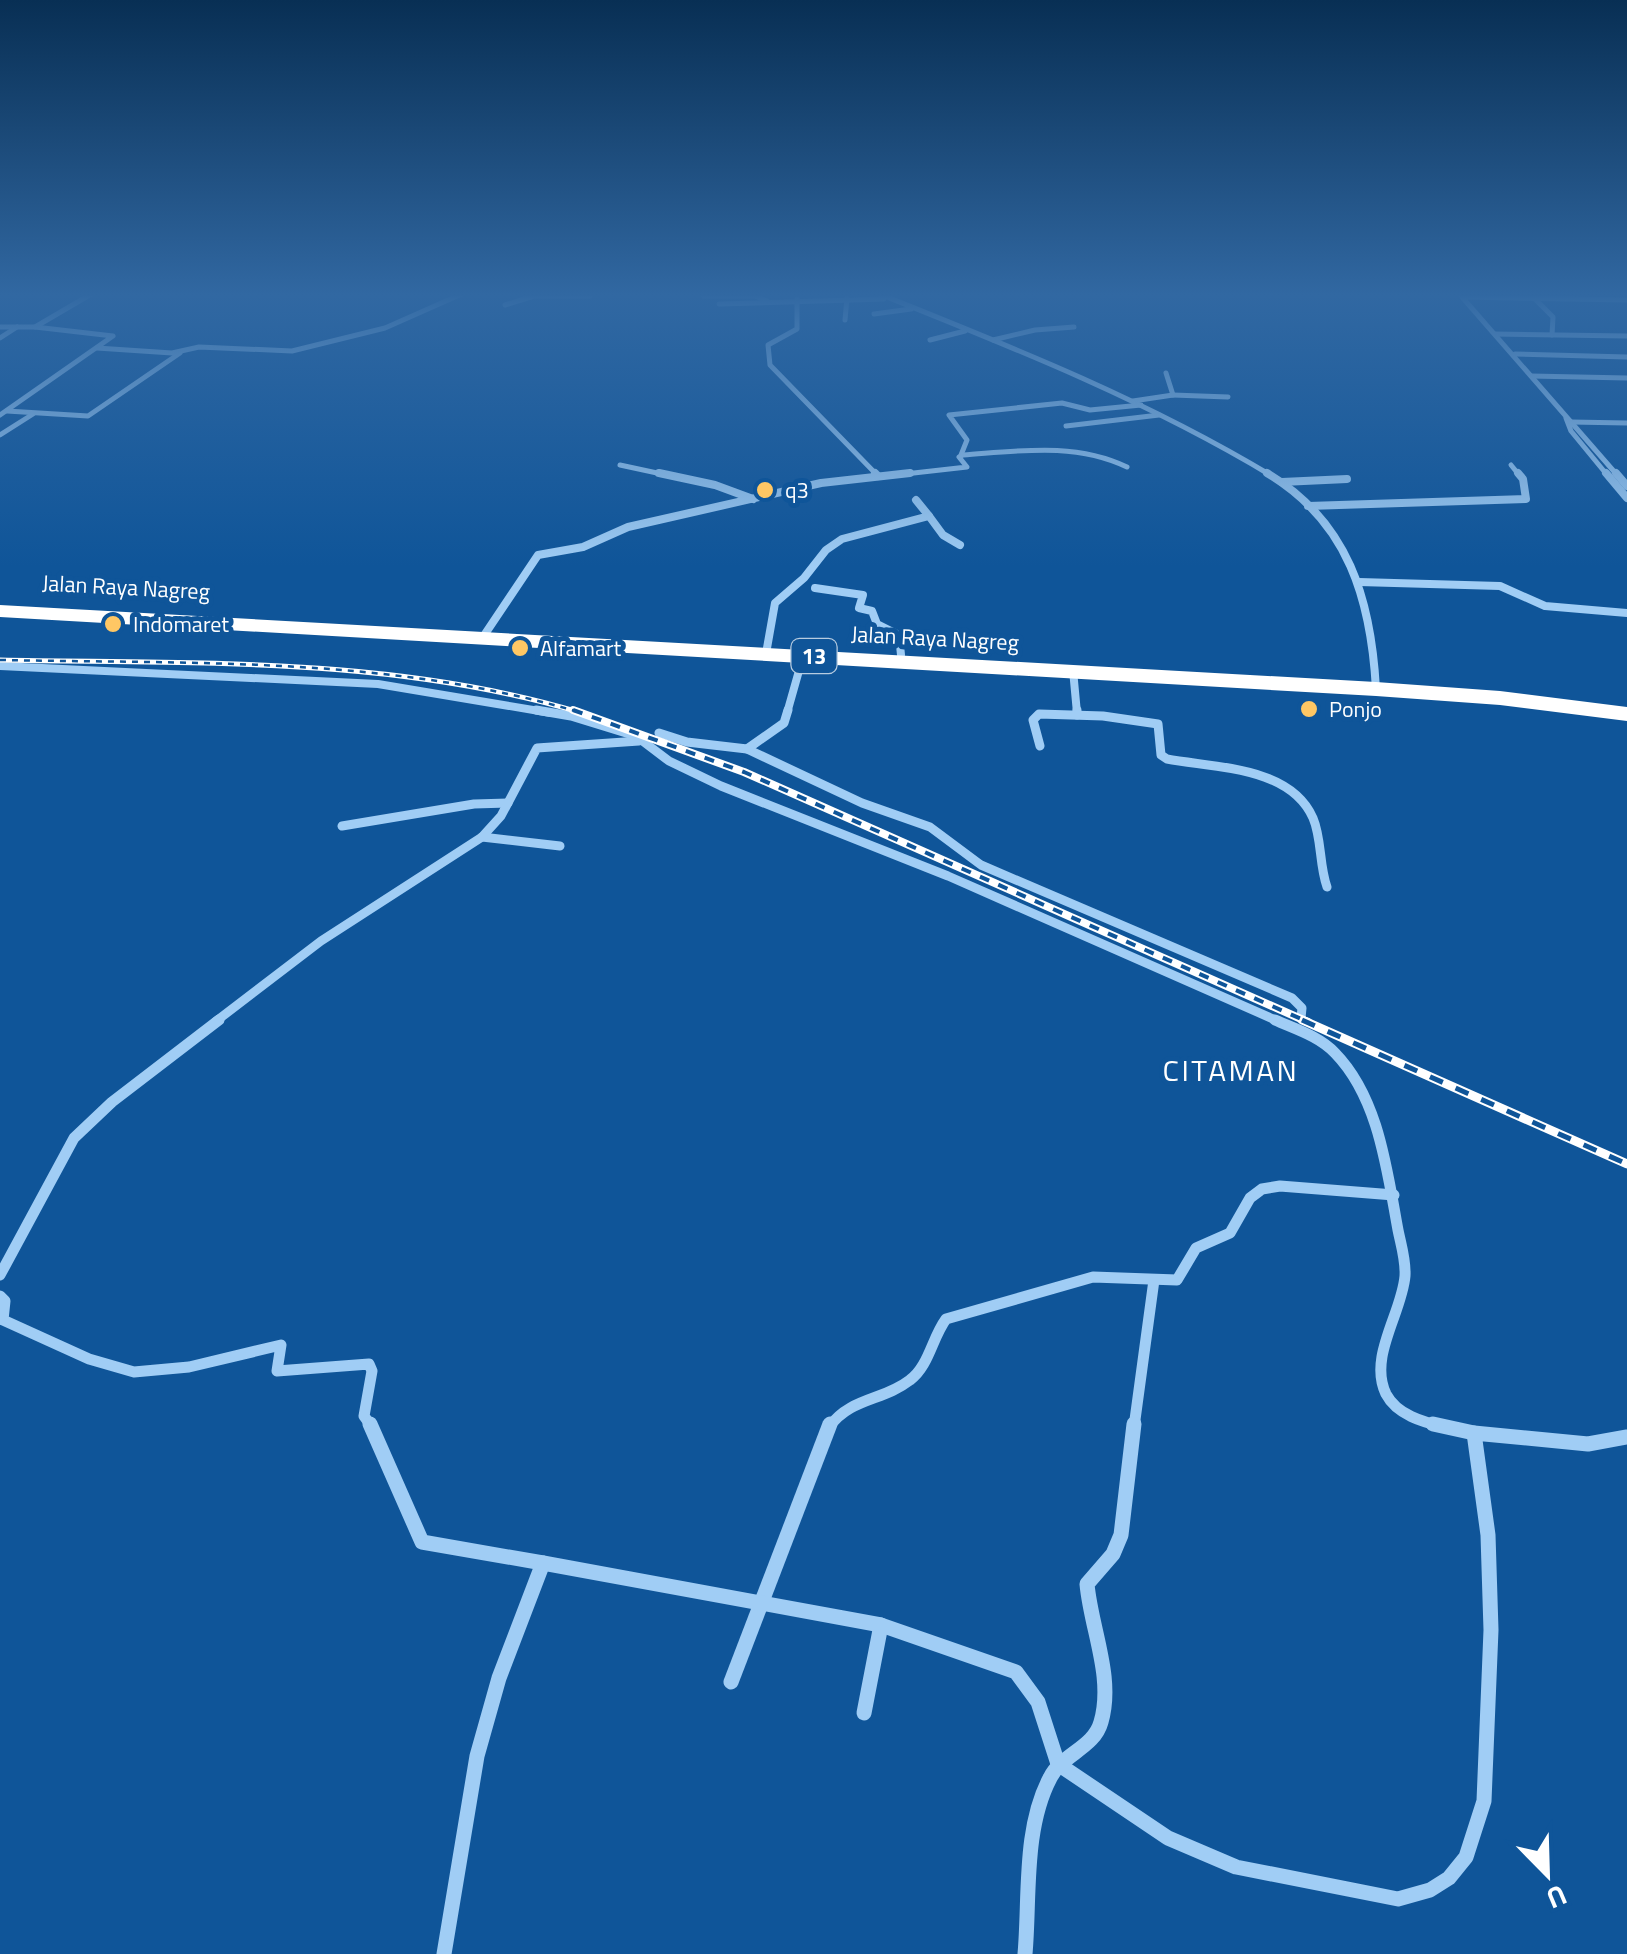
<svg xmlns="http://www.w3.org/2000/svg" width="1627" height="1954" font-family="'Titillium Web',sans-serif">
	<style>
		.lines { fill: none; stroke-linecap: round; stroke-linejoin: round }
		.street-far4 { stroke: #a0cdf5; stroke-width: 5 }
		.street-far3 { stroke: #a0cdf5; stroke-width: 8 }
		.street-far2 { stroke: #a0cdf5; stroke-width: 9 }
		.street-far1 { stroke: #a0cdf5; stroke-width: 11 }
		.street { stroke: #a0cdf5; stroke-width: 15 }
		.highway { fill: #fff; fill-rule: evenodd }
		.rail-far2-casing { stroke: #fff; stroke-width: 5 }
		.rail-far1-casing { stroke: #fff; stroke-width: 8 }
		.rail-casing { stroke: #fff; stroke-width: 9 }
		.rail-far2 { stroke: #0f5599; stroke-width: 2.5; stroke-dasharray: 6; stroke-linecap: butt }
		.rail-far1 { stroke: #0f5599; stroke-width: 4; stroke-dasharray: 10; stroke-linecap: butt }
		.rail { stroke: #0f5599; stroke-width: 5; stroke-dasharray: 14; stroke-linecap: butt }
		.poi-dot { fill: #ffc764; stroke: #0f5599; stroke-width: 4 }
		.labels { text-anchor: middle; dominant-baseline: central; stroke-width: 10; stroke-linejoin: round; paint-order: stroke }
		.far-poi-label { font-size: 22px; fill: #fff; stroke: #0f5599; text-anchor: start }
		.far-street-label { font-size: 22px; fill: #fff; stroke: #0f5599 }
		.shield { fill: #0f5599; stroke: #b7cce0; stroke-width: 2.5 }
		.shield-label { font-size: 22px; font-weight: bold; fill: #fff }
		.quarter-label { font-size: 30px; letter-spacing: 2.5px; fill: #fff; stroke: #0f5599 }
	</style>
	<rect width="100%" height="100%" fill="#0f5599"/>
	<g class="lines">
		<g class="street-far4">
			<path d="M877,293C1012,347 1146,400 1272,476"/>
			<path d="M704,296H755L767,301"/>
			<path d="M1533,297L1553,317L1552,335"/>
			<path d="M797,299V329L768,345L770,365L878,476"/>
			<path d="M719,304L884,299"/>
			<path d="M505,305L534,296H590"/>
			<path d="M874,314L911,309"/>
			<path d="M845,320L847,298"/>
			<path d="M0,327H35L93,293"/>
			<path d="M1495,334L1627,336"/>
			<path d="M0,338L17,327"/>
			<path d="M930,340L965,331"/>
			<path d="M993,340L1035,330L1074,327"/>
			<path d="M97,348L172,353L199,347L292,351L385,328L464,293"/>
			<path d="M1515,354L1627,357"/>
			<path d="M1531,376L1627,378"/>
			<path d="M1173,395L1228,397"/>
			<path d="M1133,401L1173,395L1166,373"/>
			<path d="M7,411L88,416L180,353"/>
			<path d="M0,415L113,336L35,327"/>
			<path d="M1566,418L1571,431L1608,476"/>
			<path d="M1571,422L1627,423"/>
			<path d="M1066,426L1159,415"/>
			<path d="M0,435L33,414"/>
			<path d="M961,455L967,440L949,415L1062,403L1090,410L1141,405"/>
			<path d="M620,465L671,476"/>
			<path d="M1511,465L1520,476"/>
			<path d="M887,476L967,467L959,457L963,455C1019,451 1075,442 1127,467"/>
			<path d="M1618,476L1462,297L1627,300"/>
		</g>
		<g class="street-far3">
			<path d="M659,473L715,485L753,499"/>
			<path d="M875,473L878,476"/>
			<path d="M1267,473C1349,522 1371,600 1376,689"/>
			<path d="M1606,473L1627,498"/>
			<path d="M1616,473L1627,486"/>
			<path d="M1282,482L1347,479"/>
			<path d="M1308,506L1526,499L1523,479L1518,473"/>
			<path d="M929,516L943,535L960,545"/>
			<path d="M1359,582L1500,586L1545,606L1627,613"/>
			<path d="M815,588L863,595L859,608L872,611L877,624L899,635L901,655"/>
			<path d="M483,637L538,555L583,547L628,527L821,483L910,473"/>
			<path d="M767,648L775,603L804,578L826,550L842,539L929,516L916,500"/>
			<path d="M0,666L378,684L551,713"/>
			<path d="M1073,670L1077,713"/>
			<path d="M787,713L804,653"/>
		</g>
		<g class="street-far2">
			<path d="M536,710L571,716L636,736L669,761L721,786L948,876L1280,1022"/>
			<path d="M1077,710V715"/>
			<path d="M659,733L687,742L747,749L862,803L930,827L981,865L1292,998L1302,1008L1301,1018"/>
			<path d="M1040,746L1033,720L1039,714L1103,716L1158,724L1161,755L1167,759C1215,768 1290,766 1313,818C1322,839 1319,865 1327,887"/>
			<path d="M747,749L784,723L788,710"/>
			<path d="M342,826L474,804L508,803"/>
			<path d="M482,837L560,846"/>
			<path d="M215,1022L321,941L482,837L501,816L537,748L639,741"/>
		</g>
		<g class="street-far1">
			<path d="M1275,1020C1295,1029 1319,1036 1335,1053C1379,1098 1387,1171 1398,1230C1401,1245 1406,1260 1405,1276C1402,1313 1368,1357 1386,1394C1397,1415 1423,1422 1444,1427"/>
			<path d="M0,1275L74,1138L112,1102L219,1020"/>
			<path d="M0,1296L5,1301L3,1320L89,1359L134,1372L189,1367L281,1345L277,1371L369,1364L372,1371L364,1416L372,1427"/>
			<path d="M829,1427C851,1397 883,1401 910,1380C929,1366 932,1338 946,1319L1093,1277L1177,1280L1196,1248L1230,1233L1250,1198L1262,1189L1280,1186L1394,1195"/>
			<path d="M1134,1427L1154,1280"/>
		</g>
		<g class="street">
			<path d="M370,1424L422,1542L543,1563"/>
			<path d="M1433,1424L1474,1433"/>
			<path d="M731,1682L830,1424"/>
			<path d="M864,1713L881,1625"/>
			<path d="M444,1954L477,1756L499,1678L543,1563L881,1625L1016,1672L1038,1702L1058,1764L1168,1838L1236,1867L1398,1899L1430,1890L1449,1878L1466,1857L1484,1801L1491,1630L1488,1535L1474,1433L1588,1444L1627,1437"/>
			<path d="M1025,1954C1030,1898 1023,1829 1050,1778C1062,1754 1094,1748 1101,1722C1114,1677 1091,1629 1087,1584L1113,1554L1121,1535L1134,1424"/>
		</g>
		<path class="highway" d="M0,605L1376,682L1500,691L1627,707V721L1500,705L1376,696L0,617Z"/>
		<defs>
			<path id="rail-far2" d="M0,660C195,664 393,656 582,713"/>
			<path id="rail-far1" d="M573,710L744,772L1308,1022"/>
			<path id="rail" d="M1302,1020L1627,1164"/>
		</defs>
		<use href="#rail-far2" class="rail-far2-casing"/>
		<use href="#rail-far1" class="rail-far1-casing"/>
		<use href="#rail" class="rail-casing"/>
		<use href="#rail-far2" class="rail-far2"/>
		<use href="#rail-far1" class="rail-far1"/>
		<use href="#rail" class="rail"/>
	</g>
	<linearGradient id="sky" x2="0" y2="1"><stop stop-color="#082f54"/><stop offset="0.52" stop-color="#3168a2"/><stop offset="1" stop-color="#3168a2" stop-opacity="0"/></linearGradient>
	<rect width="1627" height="567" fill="url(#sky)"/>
	<g class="poi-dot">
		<circle cx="765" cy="490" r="10"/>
		<circle cx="113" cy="624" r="10"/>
		<circle cx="520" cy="648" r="10"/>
		<circle cx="1309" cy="709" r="10"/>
	</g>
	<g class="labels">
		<g class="far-poi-label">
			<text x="785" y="490">q3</text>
			<text x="133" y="624">Indomaret</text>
			<text x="540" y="648">Alfamart</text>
			<text x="1329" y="709">Ponjo</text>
		</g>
		<g class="far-street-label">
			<text transform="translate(126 587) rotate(3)">Jalan Raya Nagreg</text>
			<text transform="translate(935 638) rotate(3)">Jalan Raya Nagreg</text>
		</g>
		<rect class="shield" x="791.5" y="639" width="45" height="34" rx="8"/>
		<g class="shield-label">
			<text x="814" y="656">13</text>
		</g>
		<g class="quarter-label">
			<text x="1231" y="1070">CITAMAN</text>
		</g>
	</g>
	<g transform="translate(1547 1874) rotate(157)" stroke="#0f5599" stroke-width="8" paint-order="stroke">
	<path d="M0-8L18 38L0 25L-18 38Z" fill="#ffffff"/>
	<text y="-15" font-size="28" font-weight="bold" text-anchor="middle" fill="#ffffff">U</text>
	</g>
</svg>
